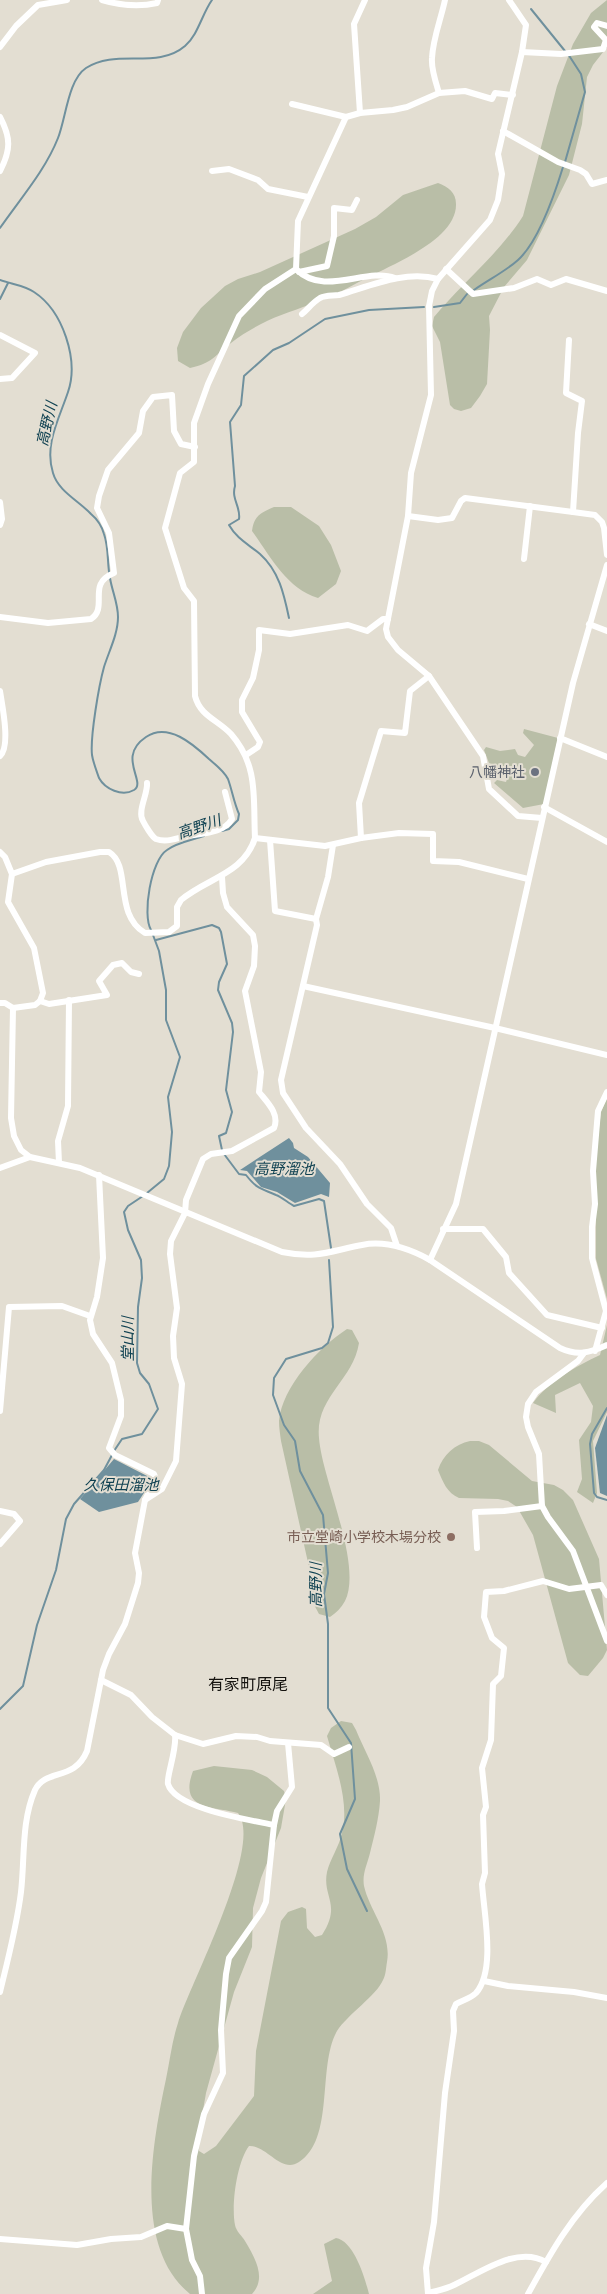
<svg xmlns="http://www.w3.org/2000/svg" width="607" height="2294" font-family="Karla,'Noto Sans JP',sans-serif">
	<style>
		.green { fill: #b9bea7 }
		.water { fill: #6f909d }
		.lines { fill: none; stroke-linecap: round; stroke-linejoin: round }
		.stream { stroke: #6f909d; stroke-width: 2 }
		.minor { stroke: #fff; stroke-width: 6 }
		.worship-dot { fill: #6b7280; stroke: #e3ded2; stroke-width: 2 }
		.education-dot { fill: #8d6e63; stroke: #e3ded2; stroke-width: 2 }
		.labels { text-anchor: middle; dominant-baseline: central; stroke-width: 4; stroke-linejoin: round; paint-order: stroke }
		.worship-label { font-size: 14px; fill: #5b616d; stroke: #e3ded2; text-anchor: end }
		.education-label { font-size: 14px; fill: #785e54; stroke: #e3ded2; text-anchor: end }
		.water-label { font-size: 15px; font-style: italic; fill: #0f4151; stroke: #e3ded2 }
		.quarter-label { font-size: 16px; fill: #15130f; stroke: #e3ded2 }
	</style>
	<rect width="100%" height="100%" fill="#e3ded2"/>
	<g class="green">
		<path d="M607,0V47L593,65L587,77L582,124L569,175L527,260L504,287L489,316L490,330L487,384L480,396L471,408L461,411L454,409L450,405L440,342L432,326L434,317C463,282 499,254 523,216L557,86L573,44L591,13Z"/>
		<path d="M438,183C448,187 456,192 456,204C457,239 395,263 369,277C354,284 340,293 324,299C306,307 286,312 267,321C255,327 242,334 231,343C214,356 213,363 190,368L178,361L177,348L183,332L201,308L225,286L238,279L260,272L355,229L376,217L403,195Z"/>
		<path d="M274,507H291L319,526L331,545L341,571L336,584L318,598C286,588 271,557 252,531C254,516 260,513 274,507Z"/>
		<path d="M524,729L558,738L544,804L523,808L494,783L497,780L506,782L509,773L501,767L489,763L484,750L486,747L500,751L515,749L518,755L525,757L534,745L523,733Z"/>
		<path d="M607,1098V1299L596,1259V1153L601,1112Z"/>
		<path d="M607,1325V1412L593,1441L597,1493L593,1503L577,1492L582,1479L579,1440L591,1422L593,1406L580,1383L555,1395L556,1413L533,1403C549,1381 575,1367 600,1355Z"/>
		<path d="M347,1329L352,1330L359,1343C353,1381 315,1397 319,1438C322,1479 363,1565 345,1601C341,1608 336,1613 330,1617L319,1614L311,1599V1576L281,1441C280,1434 279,1427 279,1421C282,1387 319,1347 347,1329Z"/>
		<path d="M470,1441H479L489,1445L532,1481L554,1485L563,1490L573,1500L599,1559L607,1650L603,1658L588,1676L580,1675L568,1663L533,1535L517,1507L508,1501L498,1499L459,1498C447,1493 443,1482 438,1470C443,1455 455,1444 470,1441Z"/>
		<path d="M341,1721L352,1723L356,1730C365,1752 381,1777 380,1801C379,1818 374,1837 370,1853C367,1865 362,1874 364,1886C370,1912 392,1934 387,1962C386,1967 386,1975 383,1980C377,1995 347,2015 337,2031C317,2066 335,2139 299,2162C281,2174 267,2145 249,2146C237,2162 231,2205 235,2225C236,2231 242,2236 245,2241C255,2258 267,2278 252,2294H190C132,2247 153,2141 166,2079C170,2060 172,2041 178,2023C190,1984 264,1845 238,1813C213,1806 178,1811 193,1771L214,1766L252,1770L267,1777L284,1791L286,1799L281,1828L261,1878L253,1908L252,1947L234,1992L206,2093L200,2127L199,2151L204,2154L216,2146L254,2096L256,2051L281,1921L288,1912L302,1907L306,1909L307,1928L315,1937L322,1935C342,1904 322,1897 327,1872C330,1859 339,1847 342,1833C350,1802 335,1765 327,1736L331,1728Z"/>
		<path d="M336,2238C354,2241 365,2278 369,2294H313L332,2281L324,2244Z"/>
	</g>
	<g class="water">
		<path d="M289,1138L293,1143L294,1148L308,1157L330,1183L329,1197L321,1194L295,1203L277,1192L261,1187L247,1171L240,1170Z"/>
		<path d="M607,1415V1496L600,1493L595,1448Z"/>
		<path d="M114,1459L153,1479L138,1502L99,1512L80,1499Z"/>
	</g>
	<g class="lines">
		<g class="stream">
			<path d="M531,9L565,51"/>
			<path d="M565,162L585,92L581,74L568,54"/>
			<path d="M0,228C20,199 45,171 58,138C66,118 68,80 86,68C116,48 157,70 185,46C198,35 202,14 212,0"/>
			<path d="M0,280C11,284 24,285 34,292C63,311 79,360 68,392C59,419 44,445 53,473C58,491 79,501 91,514C97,519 102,527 104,534C109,548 107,564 110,578C112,591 118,603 118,617C118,634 109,651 104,667C99,685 90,737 92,755C93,762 97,772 99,778C105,789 122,797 134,790C147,782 116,757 146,737C168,722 193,744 209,759C216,765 224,771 228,779C232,790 234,803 239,814L238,820L229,829L222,831"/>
			<path d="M474,290C488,280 506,271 518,260C539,241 555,193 563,167"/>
			<path d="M0,299L8,283"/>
			<path d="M434,307L460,303L467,294"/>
			<path d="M289,618C284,594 279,571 260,554C248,544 237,539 229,525L239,519C241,507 231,499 235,486L230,422L241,405L244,376L273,350L289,343L325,319L369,310L424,307"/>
			<path d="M151,930C142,915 151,860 167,850C176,843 192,840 204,836"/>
			<path d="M156,940L212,925L219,928L221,932L227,964L219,982L218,990L232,1023L233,1032L226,1090L232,1112L226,1133L219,1136L222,1150"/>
			<path d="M224,1154L239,1174L246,1175C257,1189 260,1188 276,1195C282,1197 288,1203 294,1206L319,1199L324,1201L331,1248"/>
			<path d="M147,1193L164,1179L169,1166L172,1132L168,1097L180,1057L166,1020V990L159,951L153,935"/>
			<path d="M329,1260L333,1327L328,1343L322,1348L286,1359L274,1378L273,1395L284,1425L295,1441L300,1471L323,1515L328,1573L324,1594L328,1624V1708L351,1743L355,1799L340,1834L347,1869L367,1911"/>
			<path d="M607,1408L592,1434L590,1444L594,1493L597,1497L607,1500"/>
			<path d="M114,1451L122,1439L142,1434L158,1409L149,1384L140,1373L137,1363L138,1307L142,1278L141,1260L128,1230L124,1212L128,1206L143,1196"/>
			<path d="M0,1709L23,1686L37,1625L56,1570L66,1519L74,1504L104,1470L112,1455"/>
		</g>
		<g class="minor">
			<path d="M102,0C119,5 140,7 157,3L158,0"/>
			<path d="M509,0L526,25L522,52L498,154L502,174L498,200L490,220L438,279L432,291L429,306L431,395L411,473L408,516L386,629L388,637L398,650L429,676L483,756L489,789L518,816L542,818"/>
			<path d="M0,47L16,26L38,5L67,0"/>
			<path d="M522,52L561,54L603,49L606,40L594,27L597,23L607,26"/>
			<path d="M439,93C436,83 431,69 432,58C433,38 441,19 445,0"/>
			<path d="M292,104L346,117"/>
			<path d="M360,113L393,110L407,107L439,93L465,91L492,99L495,93L513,95"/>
			<path d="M0,117C11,138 11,150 0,171"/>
			<path d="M503,131L558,162L580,170L586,174L592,184L607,180"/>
			<path d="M212,171L229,169L258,180L268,189L308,197"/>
			<path d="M446,269L473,294L514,288L537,279L551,285L566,279L607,291"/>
			<path d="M297,270C325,297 366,267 395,278"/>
			<path d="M299,272L327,266L334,236V208L352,210L357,200"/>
			<path d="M302,314C308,309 313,302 320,298C326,295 332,296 339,295C370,286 405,270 438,279"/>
			<path d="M0,335L35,353L12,378L0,379"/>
			<path d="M569,340L566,393L582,401L578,433L573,512L595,515L602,522L604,528L607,555"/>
			<path d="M0,502L2,519L0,525"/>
			<path d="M408,516L438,520L452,518L461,501L465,498L573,512"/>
			<path d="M524,559L530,506"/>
			<path d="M0,617L48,623L91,619C109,607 86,584 114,573L109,533L97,508L99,496L108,470L139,433L143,411L153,397L172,395L174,431L181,444L195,447"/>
			<path d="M589,624L607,631"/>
			<path d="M0,691C2,705 11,746 0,756"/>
			<path d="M560,738L607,757"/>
			<path d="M246,755L258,747L260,742L242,712V700L253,678L259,650V630L290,634L348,625L367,631L383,619H388"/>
			<path d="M147,783C148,794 137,811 143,821C145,825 152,837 156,839C167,843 176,838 187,836C202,833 223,834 232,819L225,792"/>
			<path d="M544,807L607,842"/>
			<path d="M255,838L325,846L361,838L399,833L433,834V861L459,862L528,879"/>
			<path d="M361,838L359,803L381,731L405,733L410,691L429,676"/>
			<path d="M270,840L275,911L316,919"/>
			<path d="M333,845L328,877L316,919L317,925L281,1080L283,1093L306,1128L340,1164L367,1204L391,1228L397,1246"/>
			<path d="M0,852L5,857L12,874L8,902L34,948L43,993L40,1001L35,1005L13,1008L5,1003H0"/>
			<path d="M12,874L46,862L100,852H109C132,866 113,914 145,933L169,932L177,926V907L181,900C207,878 244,874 255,838C253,799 259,766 231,734C218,720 200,716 195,696L194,601L184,588L165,528L180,473L194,462V423L208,384L239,316L265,289L296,269L298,221L346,117L360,113L354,24L365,0"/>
			<path d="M303,986L495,1028L607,1055"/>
			<path d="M40,1001L49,1004L107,995L99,981L113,965L122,963L131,972L139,974"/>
			<path d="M13,1008L11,1118L14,1136L21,1150L30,1157L80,1168L282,1252C317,1259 330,1251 362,1245C386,1240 410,1249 430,1260L560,1348C577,1356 590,1353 607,1345"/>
			<path d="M59,1163L58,1141L68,1106L69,1000"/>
			<path d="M0,1168L30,1157"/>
			<path d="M443,1229H483L506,1257L509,1273L547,1315L602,1328"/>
			<path d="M430,1260L456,1204L573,683L607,565"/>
			<path d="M595,1351L606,1311L592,1258V1227L595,1204L593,1171L598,1111L607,1092"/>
			<path d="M584,1353L578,1361L536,1392L528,1404L526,1417L528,1427L539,1454L542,1506L548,1517L573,1551L607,1641"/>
			<path d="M0,1411L9,1307L62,1306L90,1316"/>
			<path d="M145,1500L162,1489L176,1461L182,1384L174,1358L173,1336L177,1308L170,1254L171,1241L185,1213L186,1200L203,1159L211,1154L232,1151L274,1128C280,1114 267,1102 259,1092L261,1072L245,991L254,966L255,946L253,935L227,907L223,893L222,877"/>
			<path d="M0,1511L14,1514L20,1521L0,1544"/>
			<path d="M477,1548L475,1512L504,1511L542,1506"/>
			<path d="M101,1680L131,1695L152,1717L175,1735L203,1744L236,1736L257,1737L270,1741L321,1745L334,1754L349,1747"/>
			<path d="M175,1735C177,1750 166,1777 168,1784C175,1809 251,1820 274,1825"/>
			<path d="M484,1981L508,1986L574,1992L607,1998"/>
			<path d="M0,1992C8,1959 17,1925 21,1892C25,1858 21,1822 35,1790C46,1768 74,1782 87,1751L103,1670L109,1654L125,1624L138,1583L139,1573L135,1553L145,1500L156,1479L154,1474L115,1455L109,1448L121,1416V1400L112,1363L93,1334L90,1320L97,1297L103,1258L99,1175"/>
			<path d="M0,2239L77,2245L111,2239L141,2237L167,2226L186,2229"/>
			<path d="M428,2293C437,2291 446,2289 454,2285C480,2273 517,2245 546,2262"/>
			<path d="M202,2294L200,2276L192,2260L186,2229L194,2156L204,2114L223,2073L221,2030L226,1974L229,1958L262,1911L266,1902L274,1825L277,1811L292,1787L288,1743"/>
			<path d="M428,2294L426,2268L434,2222L445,2093L454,2031L453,2011L456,2004C462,2000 470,1999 476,1993C496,1970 484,1914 482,1884L485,1873L483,1815L486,1807L482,1768L491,1740L493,1684L501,1676L504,1648L492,1638L484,1617L486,1592L504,1591L543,1581L569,1589L601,1585L607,1595"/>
			<path d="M528,2294C550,2254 572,2214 607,2183"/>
		</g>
	</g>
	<circle class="worship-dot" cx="535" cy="772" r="5"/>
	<circle class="education-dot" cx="451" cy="1537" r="5"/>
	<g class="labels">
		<g class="worship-label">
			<text x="525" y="772">八幡神社</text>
		</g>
		<g class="education-label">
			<text x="441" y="1537">市立堂崎小学校木場分校</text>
		</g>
		<g class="water-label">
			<text transform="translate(47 424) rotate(-77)">高野川</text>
			<text transform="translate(199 827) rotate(-19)">高野川</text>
			<text x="284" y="1169">高野溜池</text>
			<text transform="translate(128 1339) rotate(-90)">堂山川</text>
			<text x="121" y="1485">久保田溜池</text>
			<text transform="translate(316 1585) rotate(-90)">高野川</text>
		</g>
		<g class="quarter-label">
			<text x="248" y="1684">有家町原尾</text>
		</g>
	</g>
</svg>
